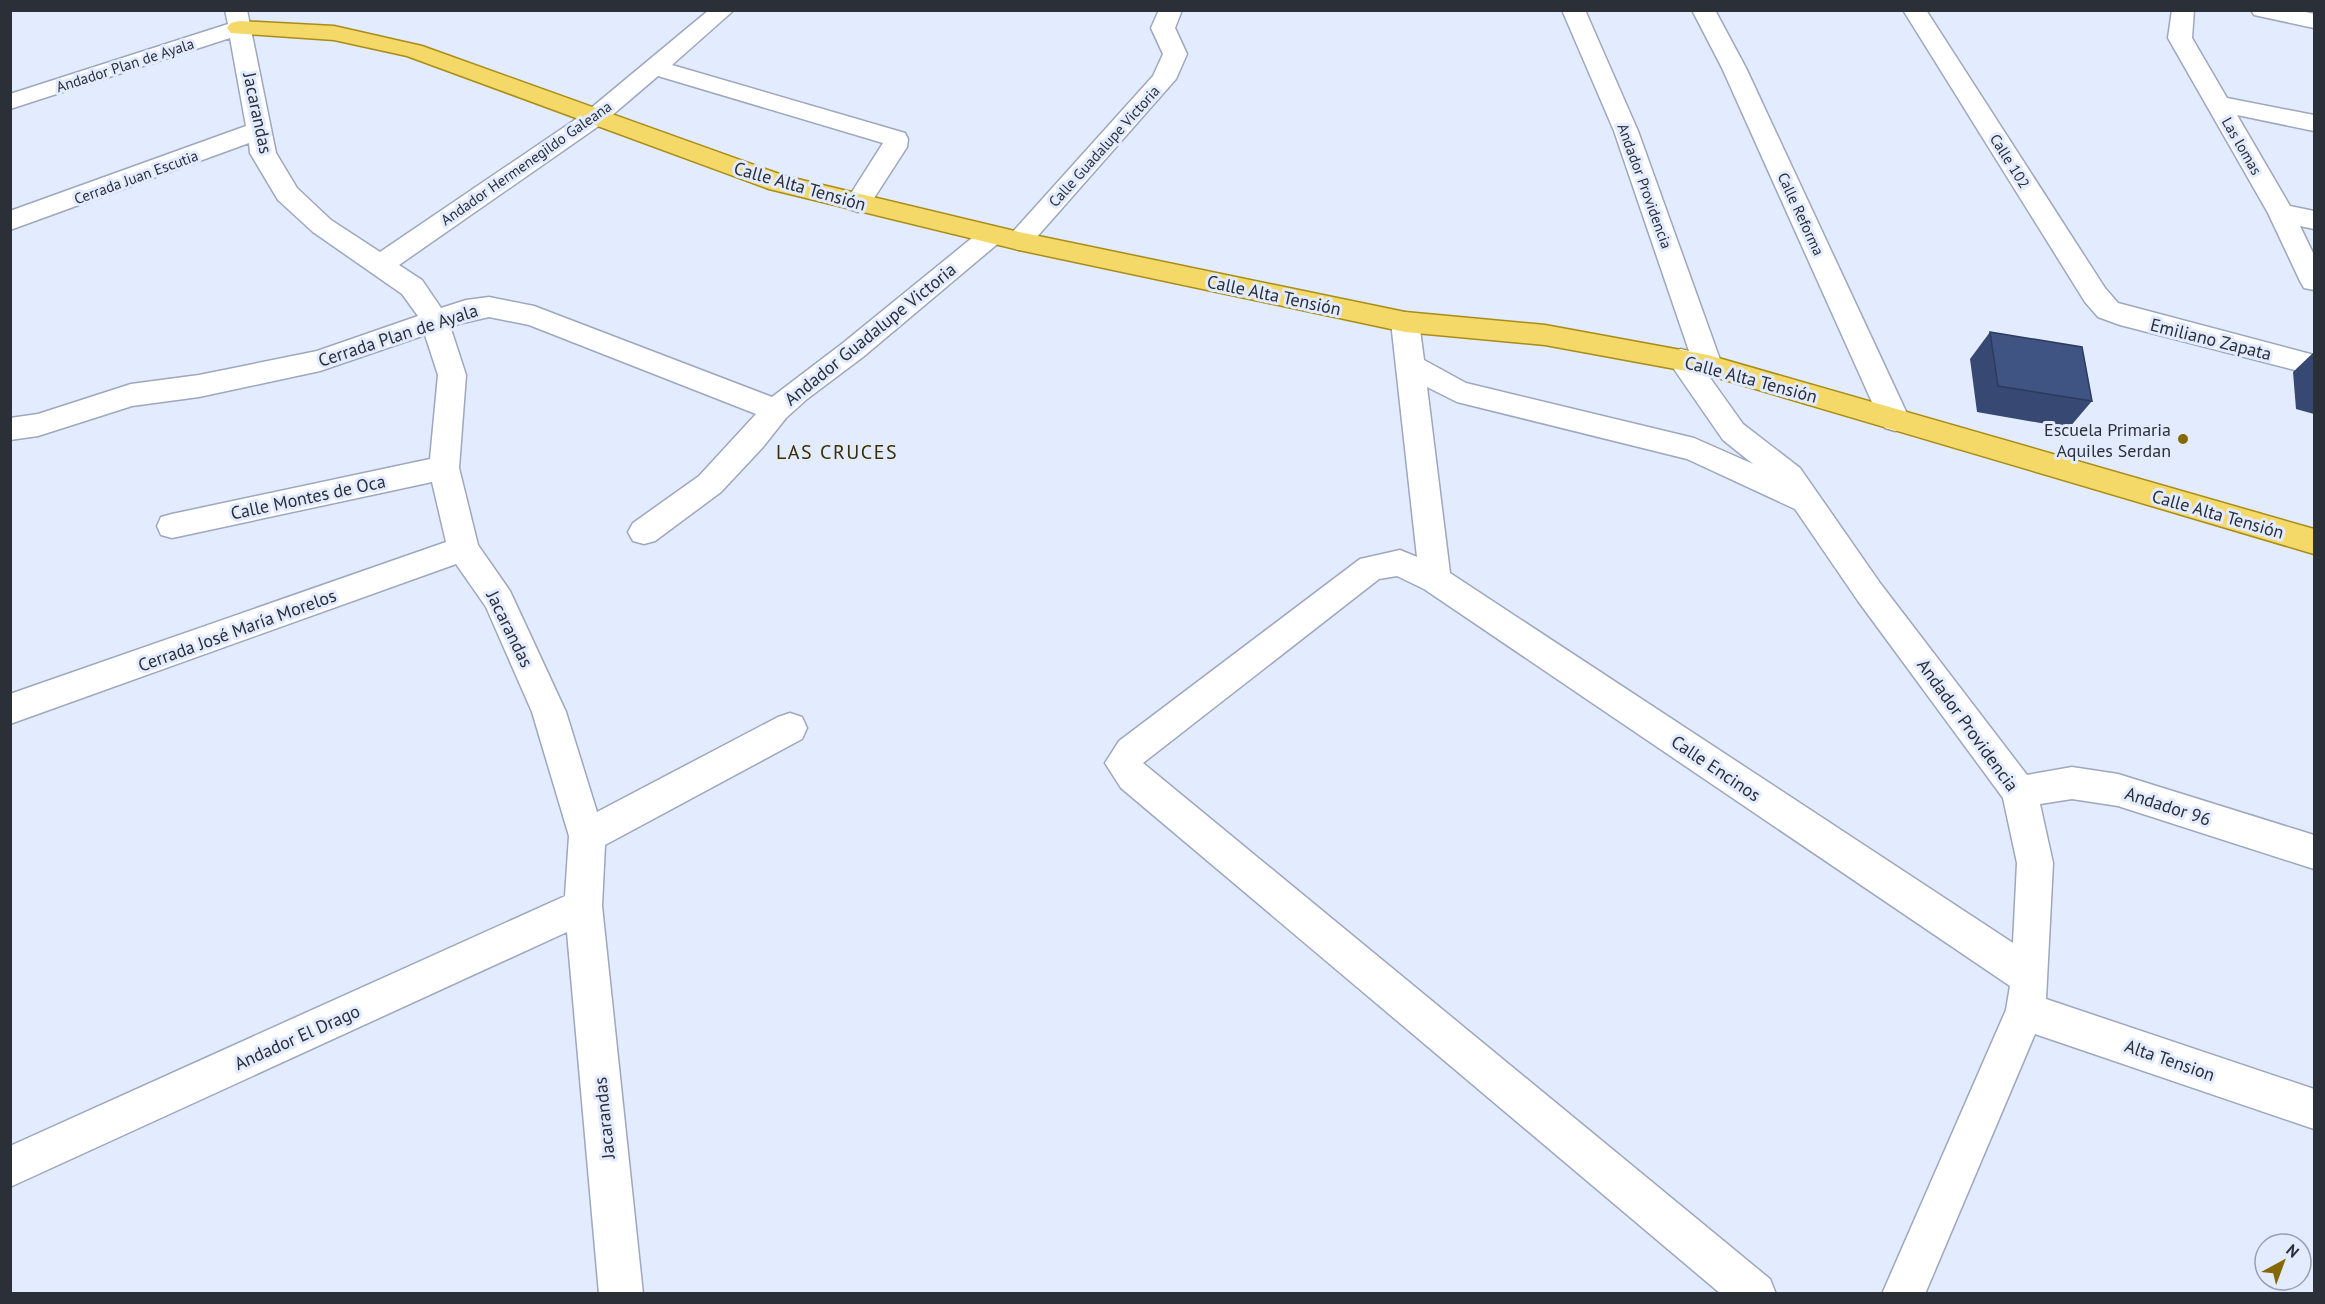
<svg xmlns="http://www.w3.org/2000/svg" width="2325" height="1304" font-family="'PT Sans',sans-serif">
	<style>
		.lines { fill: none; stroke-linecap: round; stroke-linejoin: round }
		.minor-casing { stroke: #9da7bd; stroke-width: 3 }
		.major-casing { stroke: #a98c16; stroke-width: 3 }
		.minor { fill: #fff; fill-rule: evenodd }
		.major { fill: #f4d868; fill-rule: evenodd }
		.wall { fill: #374872 }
		.building { fill: #405484; stroke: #2d3b5c; stroke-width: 1.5 }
		.poi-dot { fill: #846801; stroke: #e3ecff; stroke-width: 2 }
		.labels { text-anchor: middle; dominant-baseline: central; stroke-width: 6; stroke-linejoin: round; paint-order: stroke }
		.far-street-label { font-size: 15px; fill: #2b2f38; stroke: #e3ecff }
		.street-label { font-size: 18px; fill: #2b2f38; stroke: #e3ecff }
		.poi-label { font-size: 18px; fill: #2b2f38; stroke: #e3ecff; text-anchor: end }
		.neighbourhood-label { font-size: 20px; letter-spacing: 1.5px; fill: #3a2d02; stroke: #e3ecff }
	</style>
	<rect width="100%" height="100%" fill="#e3ecff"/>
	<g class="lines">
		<defs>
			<g id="minor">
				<path d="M225,10H247L276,153L297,188L331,220L380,252L585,113L709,10H734L672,65L905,133L908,139L907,147L867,209L858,212L849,209L845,203L883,143L658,76L603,123L399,265L422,280L441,308L466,300L489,297L534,306L772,397L843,343L983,229L992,226L1001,229L1005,235L1001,241L863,357L807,399L786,418L763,447L721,492L655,541L644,544L633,541L628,532L633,523L699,476L756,414L529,325L489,317L450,326L466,375L459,468L478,545L510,591L566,712L597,812L778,717L790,713L802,717L807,728L802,739L605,845L602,906L643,1294H599L567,932L10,1187V1146L565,896L569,836L532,712L486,607L456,564L10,724V694L446,542L432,482L172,538L161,535L157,526L161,517L172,514L430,459L438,375L425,335L320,371L199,397L132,406L38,436L10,440V418L38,414L131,384L199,375L317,351L418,316L402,294L313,232L278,200L250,153L249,143L10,230V211L246,126L230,38L10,109V94L228,24Z"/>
				<path d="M1159,10H1182L1175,28L1187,54L1176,79L1028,247L1019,250L1010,247L1006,241L1010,235L1153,76L1163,54L1151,28Z"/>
				<path d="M1562,10H1585L1638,131L1722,365L1718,372L1708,375L1743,424L1800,468L1880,583L2027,775L2072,767L2118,774L2314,835V869L2118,806L2072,799L2040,804L2053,863L2046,999L2314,1089V1129L2035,1034L1925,1294H1882L2006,1010L2010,986L1424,589L1397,576L1379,579L1143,763L1770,1279L1776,1294H1721L1121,788L1105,763L1119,741L1360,559L1400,550L1417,557L1391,322L1395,315L1405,312L1415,315L1419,322L1424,360L1466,383L1694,438L1753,464L1723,440L1667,359L1671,352L1681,349L1689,351L1614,131ZM1427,387L1457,402L1687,459L1795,509L1858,601L2003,798L2017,863L2013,943L1450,573Z"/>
				<path d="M1692,10H1715L1746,68L1910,420L1905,428L1895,431L1885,428L1880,420L1722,68Z"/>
				<path d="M1903,10H1926L2105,288L2118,303L2314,355V375L2120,325L2098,317L2085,302Z"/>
				<path d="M2172,10H2194L2192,38L2227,98L2314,115V131L2237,115L2290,206L2314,211V229L2300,226L2314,255V290L2304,288L2300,281L2268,213L2168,38Z"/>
				<path d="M2251,10H2297L2314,14V28L2254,15Z"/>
			</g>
			<path id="major" d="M239,21L334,26L422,46L785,176L1019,232L1405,312L1545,325L1708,355L2314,529V554L1708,375L1545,345L1405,332L1019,250L769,189L407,56L334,40L231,33L227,28L231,23Z"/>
		</defs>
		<use href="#minor" class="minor-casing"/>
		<use href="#major" class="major-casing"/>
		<use href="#minor" class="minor"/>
		<use href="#major" class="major"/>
	</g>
	<g class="wall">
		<path d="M1990,332L2092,401L2069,428L1977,412L1970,359Z"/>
		<path d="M2314,352V414L2296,409L2293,372Z"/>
	</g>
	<path class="building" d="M1990,332L2082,347L2092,401L1998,386Z"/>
	<circle class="poi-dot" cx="2183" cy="439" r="6"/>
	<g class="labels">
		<g class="far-street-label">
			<text transform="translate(125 65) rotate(-18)">Andador Plan de Ayala</text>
			<text transform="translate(1104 146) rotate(-48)">Calle Guadalupe Victoria</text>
			<text transform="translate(2242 146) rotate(60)">Las lomas</text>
			<text transform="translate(2010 161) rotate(58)">Calle 102</text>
			<text transform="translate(526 163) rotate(-35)">Andador Hermenegildo Galeana</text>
			<text transform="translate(136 177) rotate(-20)">Cerrada Juan Escutia</text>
			<text transform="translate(1645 186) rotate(70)">Andador Providencia</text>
			<text transform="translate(1801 214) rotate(65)">Calle Reforma</text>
		</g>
		<g class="street-label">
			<text transform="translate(258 113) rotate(78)">Jacarandas</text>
			<text transform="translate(800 186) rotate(16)">Calle Alta Tensión</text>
			<text transform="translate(1274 295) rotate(12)">Calle Alta Tensión</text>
			<text transform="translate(870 334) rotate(-39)">Andador Guadalupe Victoria</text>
			<text transform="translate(398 335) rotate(-18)">Cerrada Plan de Ayala</text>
			<text transform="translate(2211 339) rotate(14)">Emiliano Zapata</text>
			<text transform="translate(1751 379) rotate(15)">Calle Alta Tensión</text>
			<text transform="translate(308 497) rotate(-12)">Calle Montes de Oca</text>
			<text transform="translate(2218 514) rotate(16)">Calle Alta Tensión</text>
			<text transform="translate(510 629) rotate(64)">Jacarandas</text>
			<text transform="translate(237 630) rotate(-20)">Cerrada José María Morelos</text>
			<text transform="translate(1968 725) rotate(54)">Andador Providencia</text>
			<text transform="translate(1716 768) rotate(34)">Calle Encinos</text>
			<text transform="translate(2168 806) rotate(18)">Andador 96</text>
			<text transform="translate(297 1037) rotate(-24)">Andador El Drago</text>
			<text transform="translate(2170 1060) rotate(19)">Alta Tension</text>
			<text transform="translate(604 1118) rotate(-96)">Jacarandas</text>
		</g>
		<g class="poi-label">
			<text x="2171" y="429">Escuela Primaria<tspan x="2171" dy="21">Aquiles Serdan</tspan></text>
		</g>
		<g class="neighbourhood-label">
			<text x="837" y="452">LAS CRUCES</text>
		</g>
	</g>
	<rect width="2325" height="1304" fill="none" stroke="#2b2f38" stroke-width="24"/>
	<g transform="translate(2283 1262) rotate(41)"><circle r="28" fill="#e3ecff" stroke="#99a0af" stroke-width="1.5"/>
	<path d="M0-4.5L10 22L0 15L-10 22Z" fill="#846801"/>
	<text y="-9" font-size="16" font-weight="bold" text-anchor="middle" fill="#2b2f38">N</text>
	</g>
</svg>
